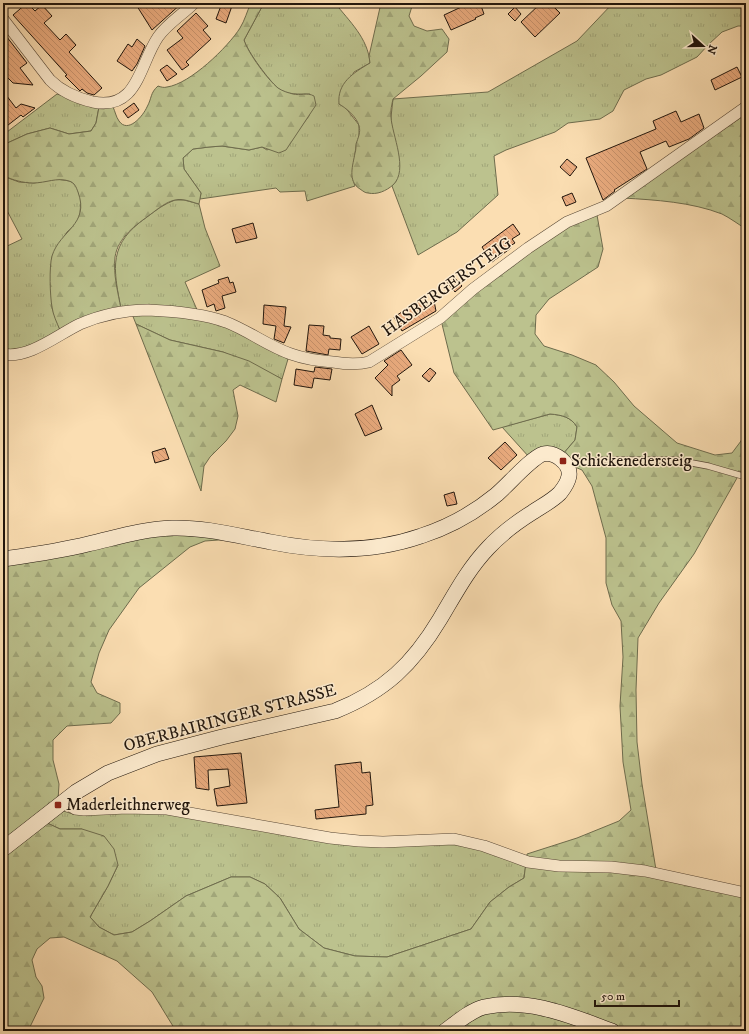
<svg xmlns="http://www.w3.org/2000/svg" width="749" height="1034" font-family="'IM FELL DW Pica',serif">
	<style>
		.grass { fill: url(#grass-tufts); stroke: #6e6c4d }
		.forest { fill: url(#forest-firs); stroke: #6e6c4d }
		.building { fill: url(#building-back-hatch); stroke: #20150c }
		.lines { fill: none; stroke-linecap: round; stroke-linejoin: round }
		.lane-casing { stroke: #574736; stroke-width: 7 }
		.street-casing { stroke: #574736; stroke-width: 12 }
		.secondary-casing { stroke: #20150c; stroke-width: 16 }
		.lane { stroke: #fceacd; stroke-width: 5.5 }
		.street { stroke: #fceacd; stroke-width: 11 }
		.secondary { stroke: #fceacd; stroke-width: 15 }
		.poi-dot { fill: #8f2418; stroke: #fceacd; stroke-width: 1.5 }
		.labels { text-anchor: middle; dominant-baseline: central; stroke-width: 3; stroke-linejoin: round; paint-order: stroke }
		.street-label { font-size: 17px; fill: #20150c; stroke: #fceacd }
		.poi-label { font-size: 17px; fill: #20150c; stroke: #fceacd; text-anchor: start }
	</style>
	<defs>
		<pattern id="grass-tufts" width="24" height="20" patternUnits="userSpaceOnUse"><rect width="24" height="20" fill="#bcc28e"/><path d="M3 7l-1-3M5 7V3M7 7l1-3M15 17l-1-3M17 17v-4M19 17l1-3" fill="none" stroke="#a1a679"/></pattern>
		<pattern id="forest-firs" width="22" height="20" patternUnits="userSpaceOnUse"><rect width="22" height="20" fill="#bcc28e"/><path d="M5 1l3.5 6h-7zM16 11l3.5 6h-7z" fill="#a1a679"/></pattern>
		<pattern id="building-back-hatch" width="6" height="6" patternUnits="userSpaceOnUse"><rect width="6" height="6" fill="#ebac7f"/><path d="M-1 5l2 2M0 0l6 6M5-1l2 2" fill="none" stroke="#c9936d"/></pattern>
	</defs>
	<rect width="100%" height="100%" fill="#fbdeb2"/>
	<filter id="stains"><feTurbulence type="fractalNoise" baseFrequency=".005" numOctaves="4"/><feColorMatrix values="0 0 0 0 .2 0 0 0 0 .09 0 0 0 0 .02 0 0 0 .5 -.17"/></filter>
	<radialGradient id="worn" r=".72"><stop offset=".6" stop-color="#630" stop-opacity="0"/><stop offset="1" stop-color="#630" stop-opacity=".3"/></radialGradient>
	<g class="grass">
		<path d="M264,3H335C349,21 368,38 370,63L354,72L339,104L345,107L359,125V136L356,146L352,177L355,186L307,201L305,191L280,192L276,188L200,199L201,193L184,169L183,158L193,149L209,147L222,146L249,150L262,147L267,150L296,133L309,116L310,94C299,94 288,95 279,89C270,82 247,51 244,40Z"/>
		<path d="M613,3H746V26H738L722,32L709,44L697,57L661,75L646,79L624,90L613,111L600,119L568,123L555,132L506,150L494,156L498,195L457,232L418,255L392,186L396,181L391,117L393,99L488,92L577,41Z"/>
		<path d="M57,94L99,107L96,123L91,131L69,134L50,128L27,134L3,145V135Z"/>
		<path d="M3,176L19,182L34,183L56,179L70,181L76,185L81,199L80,213L77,223L67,232L52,257V308L60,330L27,350L3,351V248L22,239L3,203Z"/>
		<path d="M175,200H184L199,204L205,228L220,266L185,282L198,312L121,309C113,267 108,244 147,217C156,210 164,204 175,200Z"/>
		<path d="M132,314L184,316L229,326L288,359L282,379L223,352L170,340L136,324Z"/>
		<path d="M550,414C562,415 571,417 577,427L575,440L563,454L529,457L502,427Z"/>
		<path d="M60,810L73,814L142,810L310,838L417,844L467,845L526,864L524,878L509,887L490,902L471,929L387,957L355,956L324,948L299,929L280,898L265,884L250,877H231L186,896L150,921L132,932L114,935L99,927L90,917L108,886L118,865L82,829H60L45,822Z"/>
	</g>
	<g class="forest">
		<path d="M251,3H264L244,40C248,53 268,80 278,88C282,91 289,93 293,94C300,96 307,92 314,96L316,105L286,150L279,153L262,147L249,150L222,146L209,147L193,149L183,158L184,169L201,193L199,204C191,202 183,198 175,200C166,202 159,208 151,214C136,225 118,237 115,257C113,275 118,292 121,309L60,330C57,323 53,315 52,307C50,296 49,267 52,256C60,230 90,225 78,192C76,187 75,183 69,181C57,177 46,183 33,183C23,183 13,180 4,176L3,145L27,134L50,128L69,134L91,131L96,123L99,107H113C115,111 116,117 119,121C128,134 143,116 147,107C152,98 150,93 158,86C161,87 164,88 167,87C190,84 228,47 240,28C245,20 247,11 251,3Z"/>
		<path d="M381,3H413L409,16L414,26L427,31L442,29L449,39L447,52L421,76L393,99C392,104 390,111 391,117C392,135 409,170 393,185C386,191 377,195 368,193C365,193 363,191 360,189C347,181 353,165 355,153C356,150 356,147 356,144C358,138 361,132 359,126C357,117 346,108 339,104C337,83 353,73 370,63L369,56Z"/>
		<path d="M746,114V229C738,224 730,218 722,214C691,202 656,200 623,198Z"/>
		<path d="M597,215L603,249L598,267L549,299L536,315L535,334L544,346L572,355L596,365L614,382L634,406L677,443L715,455L732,453L741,441L746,429V472L738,471L737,478L694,554L659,603L638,638L636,690L637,742L642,784L657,876L746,897V1031H176L152,992L117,961L64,937L50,938L37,949L32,960L36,977L42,986L44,998L28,1031H3V564L158,533L232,539L205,541L190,547L139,588L109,630L99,653L91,682L97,693L120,703V713L111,723L67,726L53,740V760L59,784L58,801L45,822L60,829H82L104,836L114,849L118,865L108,886L90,917L99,927L114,935L132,932L150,921L186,896L231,877H250L265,884L280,898L299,929L324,948L355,956L387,957L471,929L490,902L509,887L524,878L527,854L577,838L619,821L631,810L623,762L620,706L623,657L621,621L612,605L606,583V538L592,486L582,470L575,467L563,454L575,440L577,427C571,417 562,415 550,414L493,430L454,373L441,320L532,250L569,226Z"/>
		<path d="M136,324L170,340L223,352L249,361L282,379L276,402L240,385L233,390L238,416L235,429L226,441L210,457L204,466L201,491Z"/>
	</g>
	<g class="building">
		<path d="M27,3L35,11L42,5L52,16L44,23L60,40L66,34L76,45L69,52L102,88L94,95L87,93L82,89L80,91L65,76L67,75L13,15Z"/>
		<path d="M135,3H182L152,30Z"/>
		<path d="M222,3H233L226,23L216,19Z"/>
		<path d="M470,3H480L484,14L475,18L476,19L451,30L444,15Z"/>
		<path d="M541,3H550L560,13L535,37L521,22Z"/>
		<path d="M515,7L521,14L515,21L508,14Z"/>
		<path d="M196,13L208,26L203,30L211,39L186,62L189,65L182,70L167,50L183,38L177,31Z"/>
		<path d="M3,32L27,63L20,68L33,85L13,83L3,73Z"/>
		<path d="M137,39L145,46L137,64L132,71L117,61L128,44L132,47Z"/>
		<path d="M167,65L177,74L167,81L160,70Z"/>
		<path d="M737,67L742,77L715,90L711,80Z"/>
		<path d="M3,91L16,108L21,104L35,108L23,117L21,115L3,129Z"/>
		<path d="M134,103L139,110L128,118L123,111Z"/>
		<path d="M676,111L681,122L699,114L704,128L689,139L669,147L666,141L640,152L647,169L614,190L615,191L603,200L586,158L656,129L653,121Z"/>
		<path d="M567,159L577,167L570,176L560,167Z"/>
		<path d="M572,193L576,202L566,206L562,197Z"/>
		<path d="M253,223L257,238L236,243L232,229Z"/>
		<path d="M513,224L520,234L512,239L515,243L510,246L511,248L492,262L482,247Z"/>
		<path d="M452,275L462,286L455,292L446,281Z"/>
		<path d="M228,277L230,283L233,282L236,292L222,296L225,308L216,311L214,304L207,307L202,290L219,283L218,280Z"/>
		<path d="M421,300L425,306L434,301L436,311L402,331L394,317Z"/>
		<path d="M264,305L286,307L284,326L291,327L284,343L274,339L276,326L263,324Z"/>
		<path d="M309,325L324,326L323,335L330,336V338L341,339L340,350L329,349L328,355L306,351Z"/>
		<path d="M369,326L379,344L362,354L351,337Z"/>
		<path d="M401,350L412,365L397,376L400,380L392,386V396L375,378L388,365L384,361Z"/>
		<path d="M315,367L332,369L330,380L314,378L312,388L294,385L296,369L314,372Z"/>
		<path d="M430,368L436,373L429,382L422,376Z"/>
		<path d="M372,405L382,429L365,436L355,414Z"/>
		<path d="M505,442L517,455L501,470L488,458Z"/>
		<path d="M165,448L169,459L155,463L152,452Z"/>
		<path d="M454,492L457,504L447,506L444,495Z"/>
		<path d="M241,753L247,803L217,806L214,789L230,786L228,769L208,770L209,790L196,788L194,757Z"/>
		<path d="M361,762L362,773L370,772L373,805L366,806V814L316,819L315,810L339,807L335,765Z"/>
	</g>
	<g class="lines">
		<defs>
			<path id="lane" d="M567,466L579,462L603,460H676L708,466L746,477"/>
			<g id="street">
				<path d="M3,19L50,80C62,92 76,98 93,102C138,111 139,65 158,37C167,24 182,15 194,3"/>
				<path d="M3,354C29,359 57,335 80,324C101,315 125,310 148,310C172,311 204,314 226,322C249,331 268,346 291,354C305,359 319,361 333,362C345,364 357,365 369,362L440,318L473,289L528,248L567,222L606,206L746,107"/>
				<path d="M65,800L69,805L75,809L84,810L127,808L167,809L330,838L359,841L383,842L454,839L484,846L528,862L559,866L611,867L645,871L746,893"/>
			</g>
			<g id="secondary">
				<path d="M3,559C31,555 60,551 88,544C115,538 143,529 172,528C205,527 238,536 271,542C321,552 372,553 421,536C449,527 474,513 496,495C507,486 531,458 543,454C555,451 571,464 569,476C568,482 564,488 560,493C552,501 542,506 533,512C517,522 501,534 488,548C468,569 455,594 440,619C413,664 385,691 335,711L222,737L157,754L108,773L76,792L3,849"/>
				<path d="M445,1031C455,1024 471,1010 484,1007C528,997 571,1016 612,1031"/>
			</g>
		</defs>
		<use href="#lane" class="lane-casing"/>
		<use href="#street" class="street-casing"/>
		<use href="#secondary" class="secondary-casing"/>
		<use href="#lane" class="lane"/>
		<use href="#street" class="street"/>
		<use href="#secondary" class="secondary"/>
	</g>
	<g class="poi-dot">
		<rect x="559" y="457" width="8" height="8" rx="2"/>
		<rect x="54" y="801" width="8" height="8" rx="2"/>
	</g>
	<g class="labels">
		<g class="street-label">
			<text transform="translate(447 287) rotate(-36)">HASBERGERSTEIG</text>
			<text transform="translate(230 718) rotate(-15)">OBERBAIRINGER STRASSE</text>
		</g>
		<g class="poi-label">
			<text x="571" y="461">Schickenedersteig</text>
			<text x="66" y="805">Maderleithnerweg</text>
		</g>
	</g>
	<rect width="749" height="1034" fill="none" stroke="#fbdeb2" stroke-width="16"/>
	<rect x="4" y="4" width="741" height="1026" fill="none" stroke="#20150c" stroke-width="2"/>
	<rect x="8" y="8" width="733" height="1018" fill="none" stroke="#20150c"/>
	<g transform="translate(703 46) rotate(111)" stroke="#fceacd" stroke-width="3" paint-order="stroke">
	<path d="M0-3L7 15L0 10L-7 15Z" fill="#20150c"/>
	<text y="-6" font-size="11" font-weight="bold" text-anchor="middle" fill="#20150c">N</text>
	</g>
	<path d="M595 1000v6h84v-6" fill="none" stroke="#20150c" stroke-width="2"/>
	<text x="601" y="1000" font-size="12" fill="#20150c" stroke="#fceacd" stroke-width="3" paint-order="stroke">50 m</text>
	<rect width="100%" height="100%" filter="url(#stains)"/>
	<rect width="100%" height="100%" fill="url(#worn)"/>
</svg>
